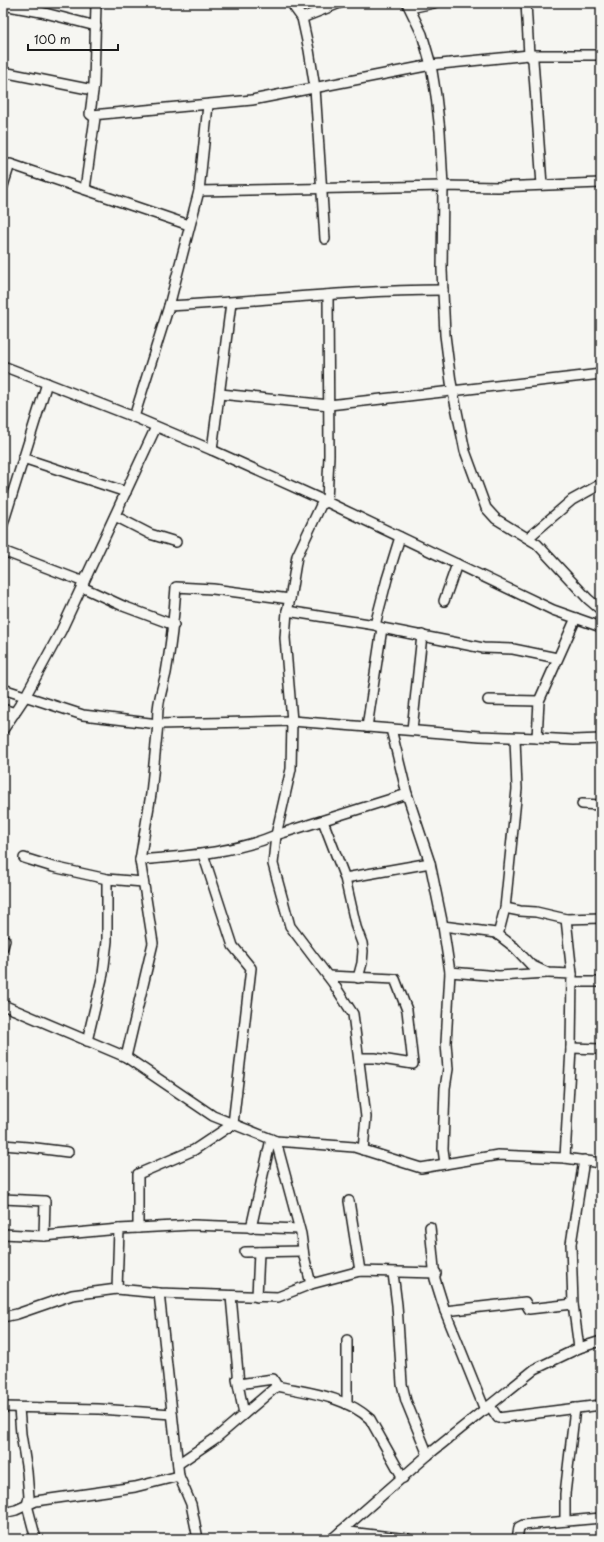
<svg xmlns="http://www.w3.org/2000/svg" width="604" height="1542" font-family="'Playpen Sans',sans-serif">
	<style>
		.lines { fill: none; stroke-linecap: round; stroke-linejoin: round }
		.minor-casing { stroke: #1c1c1c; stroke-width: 12 }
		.minor { stroke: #f6f6f2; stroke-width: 9 }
	</style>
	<rect width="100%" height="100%" fill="#f6f6f2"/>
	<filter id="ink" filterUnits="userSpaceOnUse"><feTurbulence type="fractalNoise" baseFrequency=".025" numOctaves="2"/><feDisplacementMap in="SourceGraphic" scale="8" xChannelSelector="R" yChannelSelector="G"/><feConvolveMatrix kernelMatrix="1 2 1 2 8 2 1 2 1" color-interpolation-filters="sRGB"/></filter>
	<g filter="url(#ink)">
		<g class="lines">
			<defs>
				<g id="minor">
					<path d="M293,3L294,7L302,18L309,50L315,88L325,239"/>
					<path d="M407,3L422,34L431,65L436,96L440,131L443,186L442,270L445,335L451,382L465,451L486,508L496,519L537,544L588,599L601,610"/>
					<path d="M526,3L529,55L533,60L542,185"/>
					<path d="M3,5L41,12L96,26"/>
					<path d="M410,8L434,3"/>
					<path d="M302,18L340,3"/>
					<path d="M3,72L93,90"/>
					<path d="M92,115L252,100L431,65L529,55H601"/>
					<path d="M3,186L10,164L189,225"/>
					<path d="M85,189L95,118L90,114L94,84L96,3"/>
					<path d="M199,191L443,186L498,187L601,183"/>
					<path d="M328,295L329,455L327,502L321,505L297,556L290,599L287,611L285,638L292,721L291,769L276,835L273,864L290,926L333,983L353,1014L366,1117L363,1150"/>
					<path d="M169,306C260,301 351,290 443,290"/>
					<path d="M3,366L134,417L212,450L327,502L553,610L601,627"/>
					<path d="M220,394L329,405L601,374"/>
					<path d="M134,417L169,306L199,191L208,105"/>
					<path d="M212,450L231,303"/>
					<path d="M23,458L126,492"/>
					<path d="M115,516L150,534L176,542"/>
					<path d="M3,524L47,383"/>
					<path d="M528,538L572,500L601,484"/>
					<path d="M3,551L84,582"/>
					<path d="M82,587L123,606L174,625"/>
					<path d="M444,601L457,564"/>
					<path d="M287,611L375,625L382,628L483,648L513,649L557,658"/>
					<path d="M375,625L387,579L400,537"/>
					<path d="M3,689L83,715L158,724L292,721L480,736L537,738L539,701L576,618"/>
					<path d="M488,700L539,701"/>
					<path d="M3,709L15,713"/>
					<path d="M367,727L382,628"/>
					<path d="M391,729L407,794L430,863L443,926L496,933L514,947L531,965L548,973L572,974L571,1048L565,1158"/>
					<path d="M3,730L25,697L61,631L156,427"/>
					<path d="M412,730L422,635"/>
					<path d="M537,738L574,740L601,739"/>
					<path d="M582,804L601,805"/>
					<path d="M323,821L345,878L356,927L362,943L363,951L362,963L358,978"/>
					<path d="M24,858L53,867L107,879L143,882"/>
					<path d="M140,860C185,856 234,853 276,835L407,794"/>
					<path d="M345,878L430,863"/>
					<path d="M505,908L520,911L536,912L566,919L601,918"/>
					<path d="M566,919L572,974"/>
					<path d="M443,926L450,972L446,1043L448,1069L445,1088L443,1149L445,1164"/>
					<path d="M498,935L505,908L517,789L515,738"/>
					<path d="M3,947L5,940"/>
					<path d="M450,972L499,976L547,973"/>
					<path d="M328,976L395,979L407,1010L413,1064L375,1058H359"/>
					<path d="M572,982H601"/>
					<path d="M3,1005L126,1057L213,1116L276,1141L354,1147L421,1168L498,1155L565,1158L601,1163"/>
					<path d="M87,1041L103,974L107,941V879"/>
					<path d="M571,1048L601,1049"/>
					<path d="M126,1057L153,943L140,860L151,794L158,724C156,707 162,690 166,673C171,645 174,616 176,587L213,589L290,599"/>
					<path d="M276,1141L301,1234L304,1256L311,1284"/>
					<path d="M3,1145L28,1147L68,1152"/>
					<path d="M3,1199L45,1201L44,1236"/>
					<path d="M349,1201L360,1271"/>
					<path d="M430,1227L435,1279L445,1311L485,1410"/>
					<path d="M138,1228V1174L194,1150L233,1124L251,968L233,946L203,854"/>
					<path d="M251,1228L271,1139"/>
					<path d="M3,1234L44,1236L119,1229L193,1225L299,1229"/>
					<path d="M245,1252L303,1251"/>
					<path d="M393,1273L397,1305L402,1384L406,1401L428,1455"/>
					<path d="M117,1289L119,1229"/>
					<path d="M159,1293L179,1476L191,1504L198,1539"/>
					<path d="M231,1296L239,1384L273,1379L277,1386C309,1393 345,1396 370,1419L403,1478"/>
					<path d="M257,1297L259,1252"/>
					<path d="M445,1311L525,1302L529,1309L573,1304"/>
					<path d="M3,1317L17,1314L72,1295L117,1289L159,1293L278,1297L311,1284L360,1271L436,1273"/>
					<path d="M579,1348L573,1304L571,1244L584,1160"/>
					<path d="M237,1379L244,1414"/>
					<path d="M347,1404V1340"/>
					<path d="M490,1406L498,1418L601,1405"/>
					<path d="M3,1407L99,1409L172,1414"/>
					<path d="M19,1408L21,1434L27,1472L29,1497L27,1505L36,1539"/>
					<path d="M178,1464L216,1438L277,1386"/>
					<path d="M3,1513L16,1510L36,1501L135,1487L179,1476"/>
					<path d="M565,1521V1494L575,1408"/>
					<path d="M341,1531L408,1539"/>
					<path d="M332,1539L428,1455L535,1369L579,1348L601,1341"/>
					<path d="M517,1539L519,1527L523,1525L601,1518"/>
				</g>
			</defs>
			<use href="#minor" class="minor-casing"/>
			<use href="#minor" class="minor"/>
		</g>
	</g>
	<rect width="604" height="1542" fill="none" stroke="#f6f6f2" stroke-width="16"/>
	<rect x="8" y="8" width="588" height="1526" fill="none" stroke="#1c1c1c" stroke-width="1.5" filter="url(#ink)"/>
	<path d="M28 44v6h90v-6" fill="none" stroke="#1c1c1c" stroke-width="2"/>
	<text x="34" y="44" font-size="12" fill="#1c1c1c" stroke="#f6f6f2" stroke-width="3" paint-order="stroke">100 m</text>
</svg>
